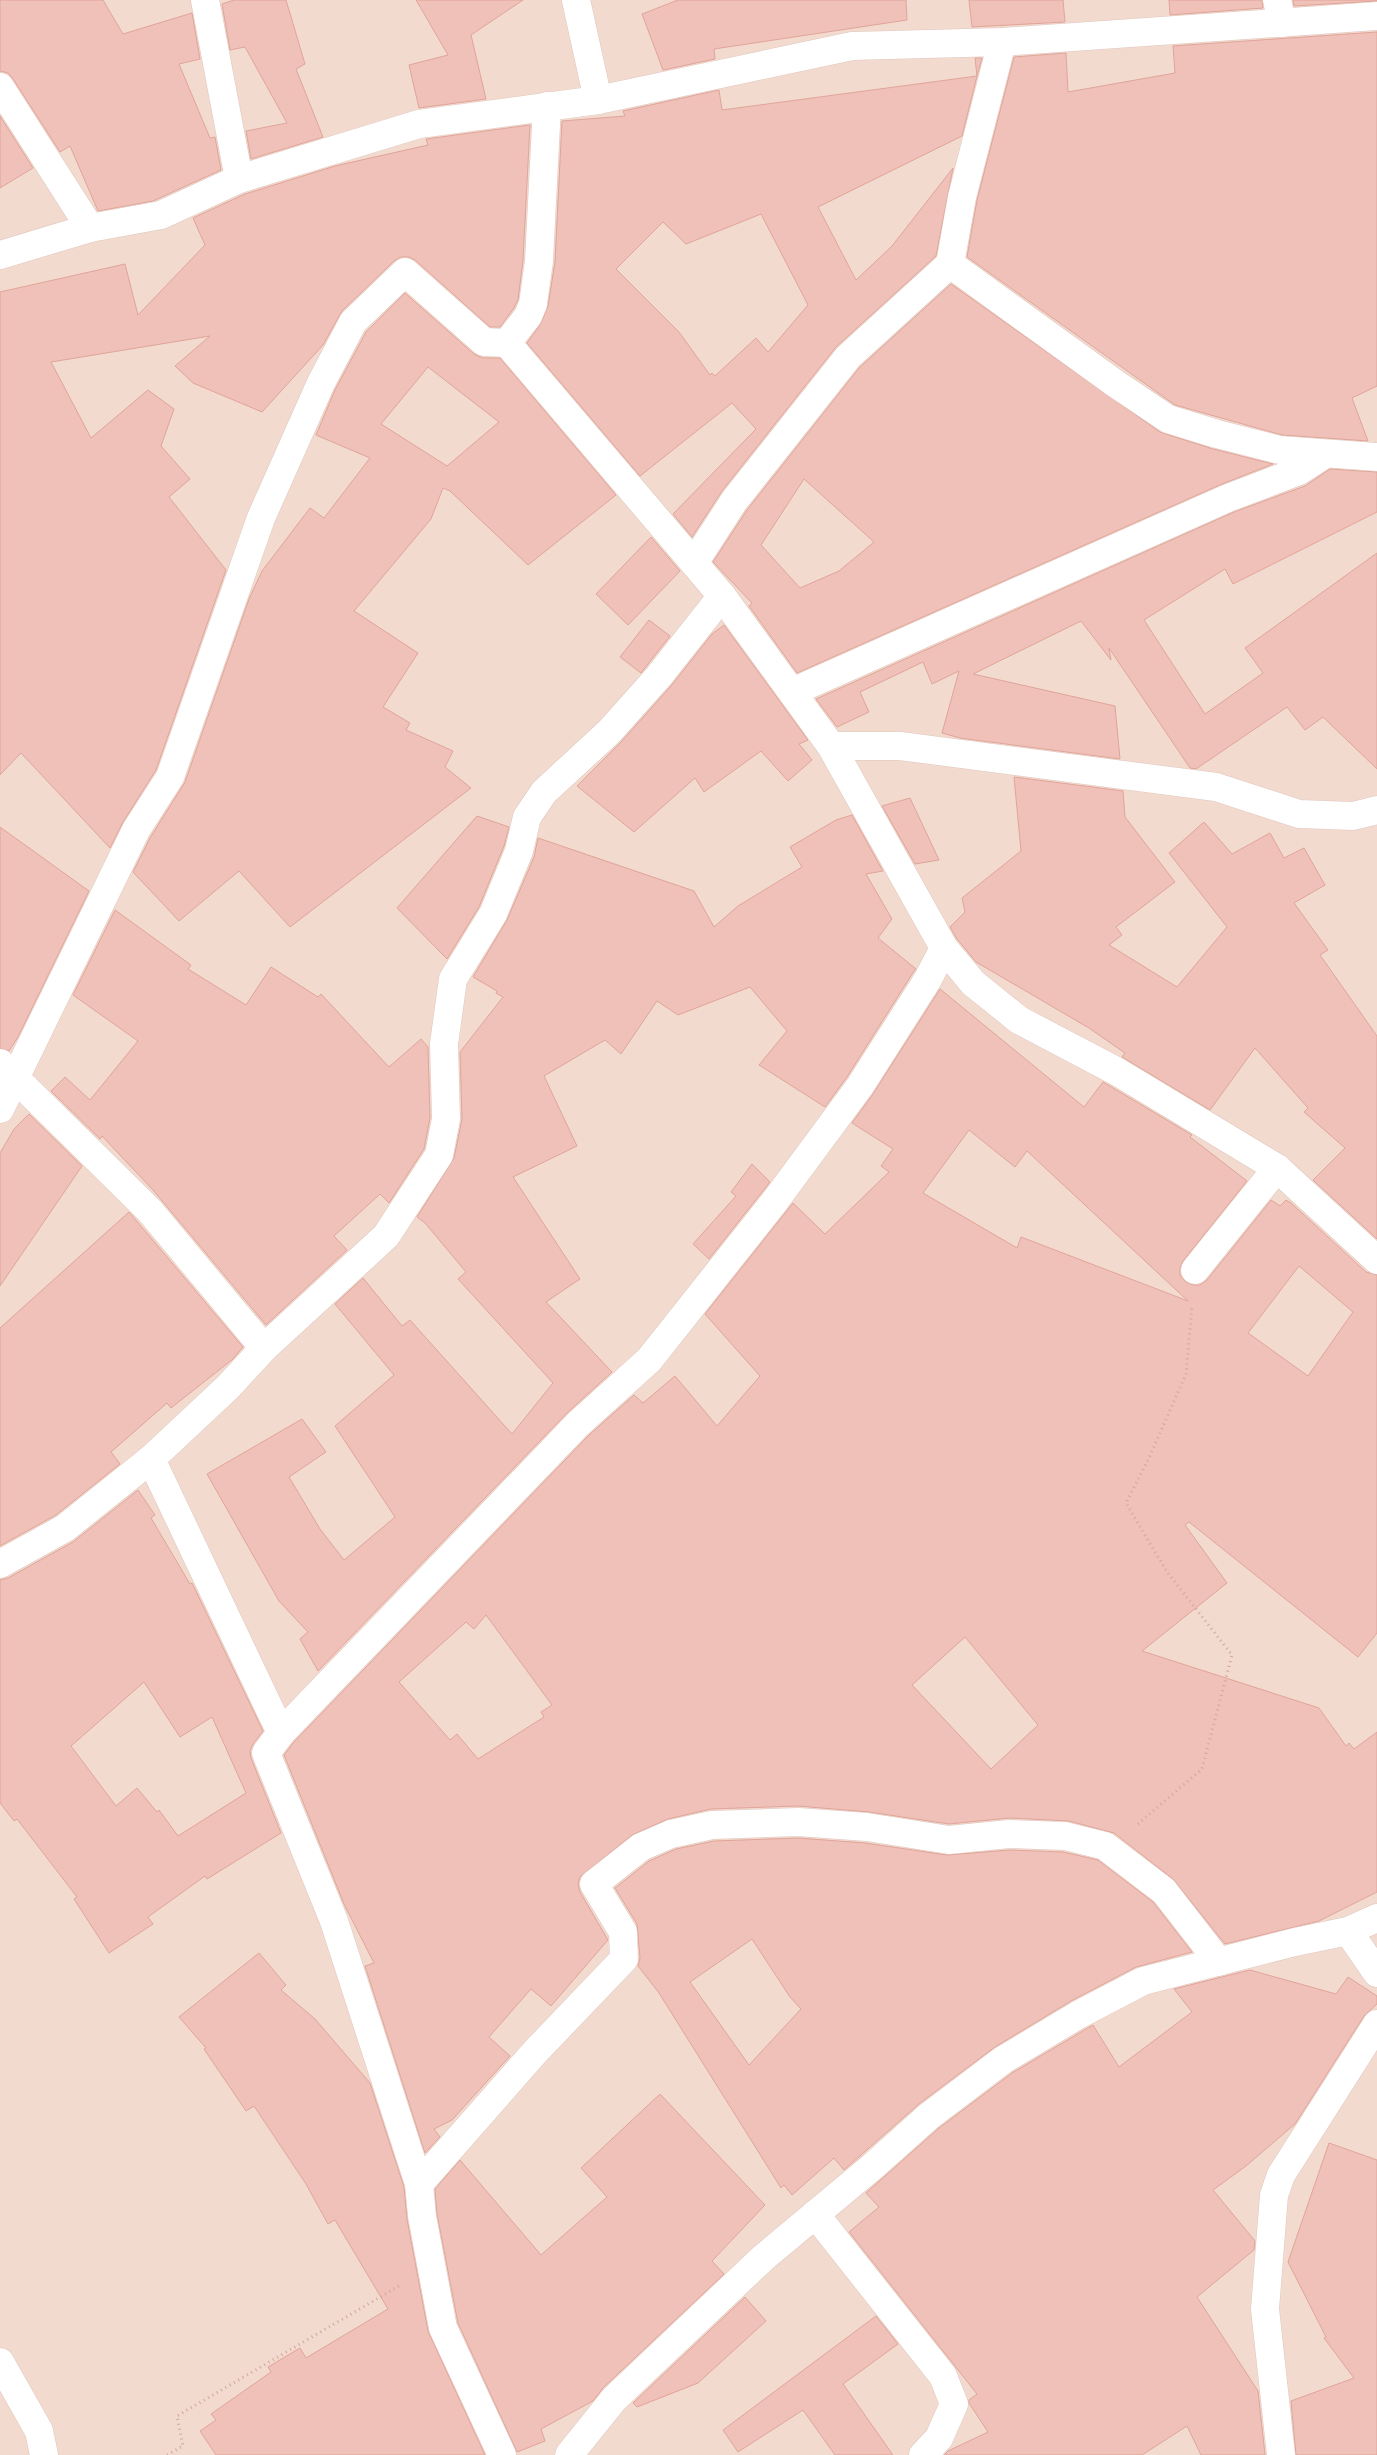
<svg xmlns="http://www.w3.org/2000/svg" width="1377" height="2455" font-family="Mulish,sans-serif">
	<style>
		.residential { fill: #f2dace }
		.building { fill: #efc1b8; stroke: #e1a499; fill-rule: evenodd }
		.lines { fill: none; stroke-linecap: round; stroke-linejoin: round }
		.minor-casing { stroke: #e0c7bf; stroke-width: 29 }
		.path { stroke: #d3a59c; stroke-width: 3; stroke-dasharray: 1 4; stroke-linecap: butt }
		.minor { stroke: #fff; stroke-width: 28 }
	</style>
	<rect width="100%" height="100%" fill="#fbeadf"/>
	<rect class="residential" x="0" y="0" width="1377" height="2455"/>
	<g class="building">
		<path d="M0,0H103L123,34L192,13L200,59L179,64L210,138L215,137L221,170L153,201L98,211L70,146L60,152L13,79L8,73L0,71Z"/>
		<path d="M234,0H286L305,64L296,69L323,137L251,159L246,131L287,123L245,47L230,50L222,4Z"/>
		<path d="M416,0H523L471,35L486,99L419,108L409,65L448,55Z"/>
		<path d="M678,0H906L907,20L714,49L715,59L663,70L642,14Z"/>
		<path d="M969,0H1063L1065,22L972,27Z"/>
		<path d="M1169,0H1262L1263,8L1170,15Z"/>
		<path d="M1293,0H1377V1L1294,6Z"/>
		<path d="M1377,32V386L1352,398L1368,441L1282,435L1175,405L967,257L977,200L1014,57L1066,53L1068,92L1175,73L1173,46Z"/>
		<path d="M975,58H982L977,76Z"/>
		<path d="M977,76L962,136L818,207L856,280L892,246L953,168L936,256L836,347L722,491L692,537L673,514L756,429L732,403L640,476L527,343L540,325L548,306L555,262L562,121L625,116L623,111L719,90L722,110ZM761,214L808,305L768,352L756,338L715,376L712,373L710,375L679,332L616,269L663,222L686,244Z"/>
		<path d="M0,116L33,168L0,188Z"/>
		<path d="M530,125L523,260L518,300L514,308L500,327H490L415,260L409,257H401L394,261L342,311L323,345L262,412L193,383L175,366L210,336L51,362L91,438L148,390L174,409L161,446L190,479L169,497L226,570L156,770L123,822L110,848L21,753L0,775V292L125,264L138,315L205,245L193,218L245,194L335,166L428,145L426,139Z"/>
		<path d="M951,284L1160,432L1213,449L1273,464L1222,484L797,673L749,606L752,603L713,562L747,510L859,368ZM804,479L874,542L839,571L800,588L761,545Z"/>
		<path d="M405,293L474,354L483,358H500L616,495L528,565L450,491L443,488L431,519L354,611L418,653L383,707L410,723L406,730L453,751L445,767L471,788L290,927L239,871L179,921L133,872L150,838L185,782L249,599L262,571L310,508L324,518L370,458L316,435L335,390L366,332ZM428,367L499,422L447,466L381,424Z"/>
		<path d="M1330,469L1377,472V512L1233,584L1225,569L1144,620L1205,714L1263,673L1245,648L1377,553V769L1323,717L1305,730L1287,707L1196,769L1190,768L1109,648L1111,660L1081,621L973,674L1115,706L1120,759L960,738L942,733L959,671L932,684L923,662L860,692L869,712L837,727L816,699L1234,512L1305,486Z"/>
		<path d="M651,537L680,571L628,625L596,594Z"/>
		<path d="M649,620L670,636L641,673L620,657Z"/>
		<path d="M724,625L808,740L799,744L812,760L788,781L761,751L704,792L695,778L634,832L577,786L621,742L671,686L712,634Z"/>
		<path d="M1014,777L1123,791L1125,817L1175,882L1116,927L1122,935L1109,945L1177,987L1227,927L1169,853L1204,822L1232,854L1270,833L1284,858L1304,848L1325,885L1294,903L1328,950L1320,955L1377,1036V1239L1313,1180L1345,1148L1304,1112L1308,1108L1255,1048L1210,1110L1122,1057L1125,1053L1089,1028L976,962L957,939L950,927L965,912L962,898L1021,851Z"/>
		<path d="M910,798L939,860L915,864L882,806Z"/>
		<path d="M852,815L883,871L866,874L892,919L878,938L916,969L914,971L847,1077L825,1107L759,1065L787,1031L750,987L678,1015L657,1001L621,1054L605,1040L544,1076L577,1146L513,1177L580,1279L546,1302L612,1372L567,1413L318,1671L300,1639L308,1632L279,1601L207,1474L302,1419L326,1452L289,1477L320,1529L344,1560L395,1517L335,1426L394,1375L335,1304L363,1278L402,1326L410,1320L512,1434L553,1383L458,1279L466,1272L425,1223L417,1217L454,1158L462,1119L460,1052L503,997L496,993L497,991L473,977L507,920L534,857L538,838L694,891L714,927L738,906L802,867L790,847L836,820Z"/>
		<path d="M477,816L509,827L504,846L479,907L447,959L397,908Z"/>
		<path d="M0,827L89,891L18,1037L9,1051L0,1048Z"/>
		<path d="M115,910L191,965L188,969L246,1005L271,967L318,997L321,994L389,1067L421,1039L428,1047L430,1118L424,1149L389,1203L380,1194L334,1236L347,1250L266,1325L153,1190L102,1136L100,1139L51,1091L65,1077L90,1100L138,1041L73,995Z"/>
		<path d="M940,989L1084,1107L1103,1082L1192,1135L1190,1137L1247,1181L1183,1261L1180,1268V1275L1186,1282L1193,1285H1200L1207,1280L1271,1200L1280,1206L1286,1200L1291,1203L1366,1272L1377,1275V1633L1358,1657L1189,1522L1185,1525L1227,1583L1142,1651L1319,1708L1346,1746L1349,1743L1354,1749L1377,1732V1892L1319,1921L1225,1944L1173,1879L1114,1833L1069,1821L1009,1818L949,1824L869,1812L798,1806L711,1809L668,1819L632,1835L580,1877L578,1884L580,1892L608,1940L551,2006L531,1989L489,2037L510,2056L452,2120L434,2129L440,2137L425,2153L365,1966L374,1963L344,1904L284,1755L293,1743L589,1435L634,1395L643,1403L675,1376L717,1426L760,1376L705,1314L793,1203L825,1234L889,1172L881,1166L893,1149L852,1123L873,1094ZM969,1130L1015,1167L1027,1151L1188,1301L1021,1237L1017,1248L923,1193ZM1299,1266L1353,1312L1308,1376L1248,1333ZM486,1615L552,1705L541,1712L544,1717L478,1759L457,1734L450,1740L399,1682L466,1622L474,1629ZM965,1637L1038,1725L991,1769L912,1685Z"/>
		<path d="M29,1114L82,1166L0,1286V1153L14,1129Z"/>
		<path d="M752,1164L770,1182L709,1259L693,1244L736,1196L731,1192Z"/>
		<path d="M129,1212L243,1347L233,1359L171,1408L167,1403L111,1452L120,1464L56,1515L0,1546V1328Z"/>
		<path d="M138,1490L155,1515L151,1518L190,1584L192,1583L263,1731L253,1744L250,1751L251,1758L281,1833L207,1879L205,1876L148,1917L153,1924L109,1953L74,1899L77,1897L17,1819L14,1821L0,1803V1580L8,1578L73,1542ZM144,1682L180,1737L212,1717L246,1793L178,1836L159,1810L157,1812L137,1788L116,1806L71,1746Z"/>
		<path d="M798,1838L865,1843L947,1855L1010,1850L1063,1852L1098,1860L1153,1902L1192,1952L1136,1967L1071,2001L995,2047L919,2104L844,2170L834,2158L792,2195L784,2185L781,2188L659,1993L638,1966L640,1958L637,1924L615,1888L649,1861L676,1849L714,1841ZM752,1939L790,1997L801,2009L749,2065L690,1982Z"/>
		<path d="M259,1953L286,1985L281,1990L315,2019L370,2083L404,2187L407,2219L428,2331L485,2455H216L200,2431L216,2420L211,2414L271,2372L268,2367L300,2348L306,2358L388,2309L335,2220L328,2224L306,2184L254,2106L246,2111L204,2049L206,2048L179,2017Z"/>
		<path d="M1250,1970L1336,1994L1348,1977L1377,1996V2004L1364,2016L1295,2124L1246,2166L1213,2190L1255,2241L1254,2250L1197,2297L1258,2391L1265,2455H1201L1187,2426L1142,2455H944L948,2451L988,2432L969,2403V2400L977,2394L849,2232L879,2207L866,2193L939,2128L1012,2073L1086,2029L1093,2025L1119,2067L1192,2012L1174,1989Z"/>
		<path d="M660,2094L765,2205L712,2261L724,2274L603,2388L593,2401L541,2429L545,2441L517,2452L458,2323L437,2214L435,2189L460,2160L541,2255L607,2197L581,2168Z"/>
		<path d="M1329,2143L1377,2160V2455H1296L1291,2401L1354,2378L1324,2338L1326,2337L1288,2262Z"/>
		<path d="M745,2297L766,2321L698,2383L637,2407L633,2403Z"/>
		<path d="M876,2316L898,2344L843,2384L893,2455H835L803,2410L738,2452L723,2430Z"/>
	</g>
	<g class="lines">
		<defs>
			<g id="minor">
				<path d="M205,0L239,179"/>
				<path d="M576,0L598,100"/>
				<path d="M1277,0L1282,23"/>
				<path d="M0,87L90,228"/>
				<path d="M547,106L539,261L533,304L528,316L507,343L722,596L831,746L944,948L973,983L1019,1020L1116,1071L1277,1168L1377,1260"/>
				<path d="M0,255L90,228L161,215L239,179L419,124L598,100L852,46L1002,42L1377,16"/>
				<path d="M950,264L1116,384L1168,419L1217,434L1280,450L1377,457"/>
				<path d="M694,563L734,501L848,357L950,264L962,197L1002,42"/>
				<path d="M792,692L1228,498L1299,471L1325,454"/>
				<path d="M831,746H900L1216,787L1299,814L1353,816L1377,810"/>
				<path d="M0,1063L150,1211L264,1348"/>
				<path d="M0,1109L136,830L170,777L261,518L321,383L353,322L405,272L484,342L507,343"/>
				<path d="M1195,1270L1277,1168"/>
				<path d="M151,1459L281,1733L266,1753L334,1921L419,2184L422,2216L443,2328L502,2455"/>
				<path d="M0,1564L65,1528L151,1459L228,1387L264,1348L386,1236L439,1155L446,1119L444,1044L453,979L493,914L519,851L527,817L544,792L609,732L659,676L722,596"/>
				<path d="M281,1733L578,1424L649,1360L775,1201L860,1086L928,979L944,948"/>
				<path d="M1348,1931L1377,1973"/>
				<path d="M419,2184L535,2052L624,1959L623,1932L594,1884L641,1847L671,1834L712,1825L798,1822L867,1827L949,1840L1009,1834L1065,1836L1105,1846L1164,1891L1219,1962"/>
				<path d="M815,2214L943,2376L954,2404L939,2438L923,2455"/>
				<path d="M0,2362L39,2431L44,2455"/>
				<path d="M569,2455L614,2399L763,2258L872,2167L929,2116L1003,2060L1078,2015L1143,1981L1295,1942L1348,1931L1377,1918"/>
				<path d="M1281,2455L1265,2309L1274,2195L1281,2175L1377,2024"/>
			</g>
		</defs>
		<use href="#minor" class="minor-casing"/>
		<g class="path">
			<path d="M1138,1824L1202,1769L1232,1655L1167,1572L1126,1503L1148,1460L1186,1374L1192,1305"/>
			<path d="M167,2455L183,2446L177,2416L399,2286"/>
		</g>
		<use href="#minor" class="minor"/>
	</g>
</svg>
